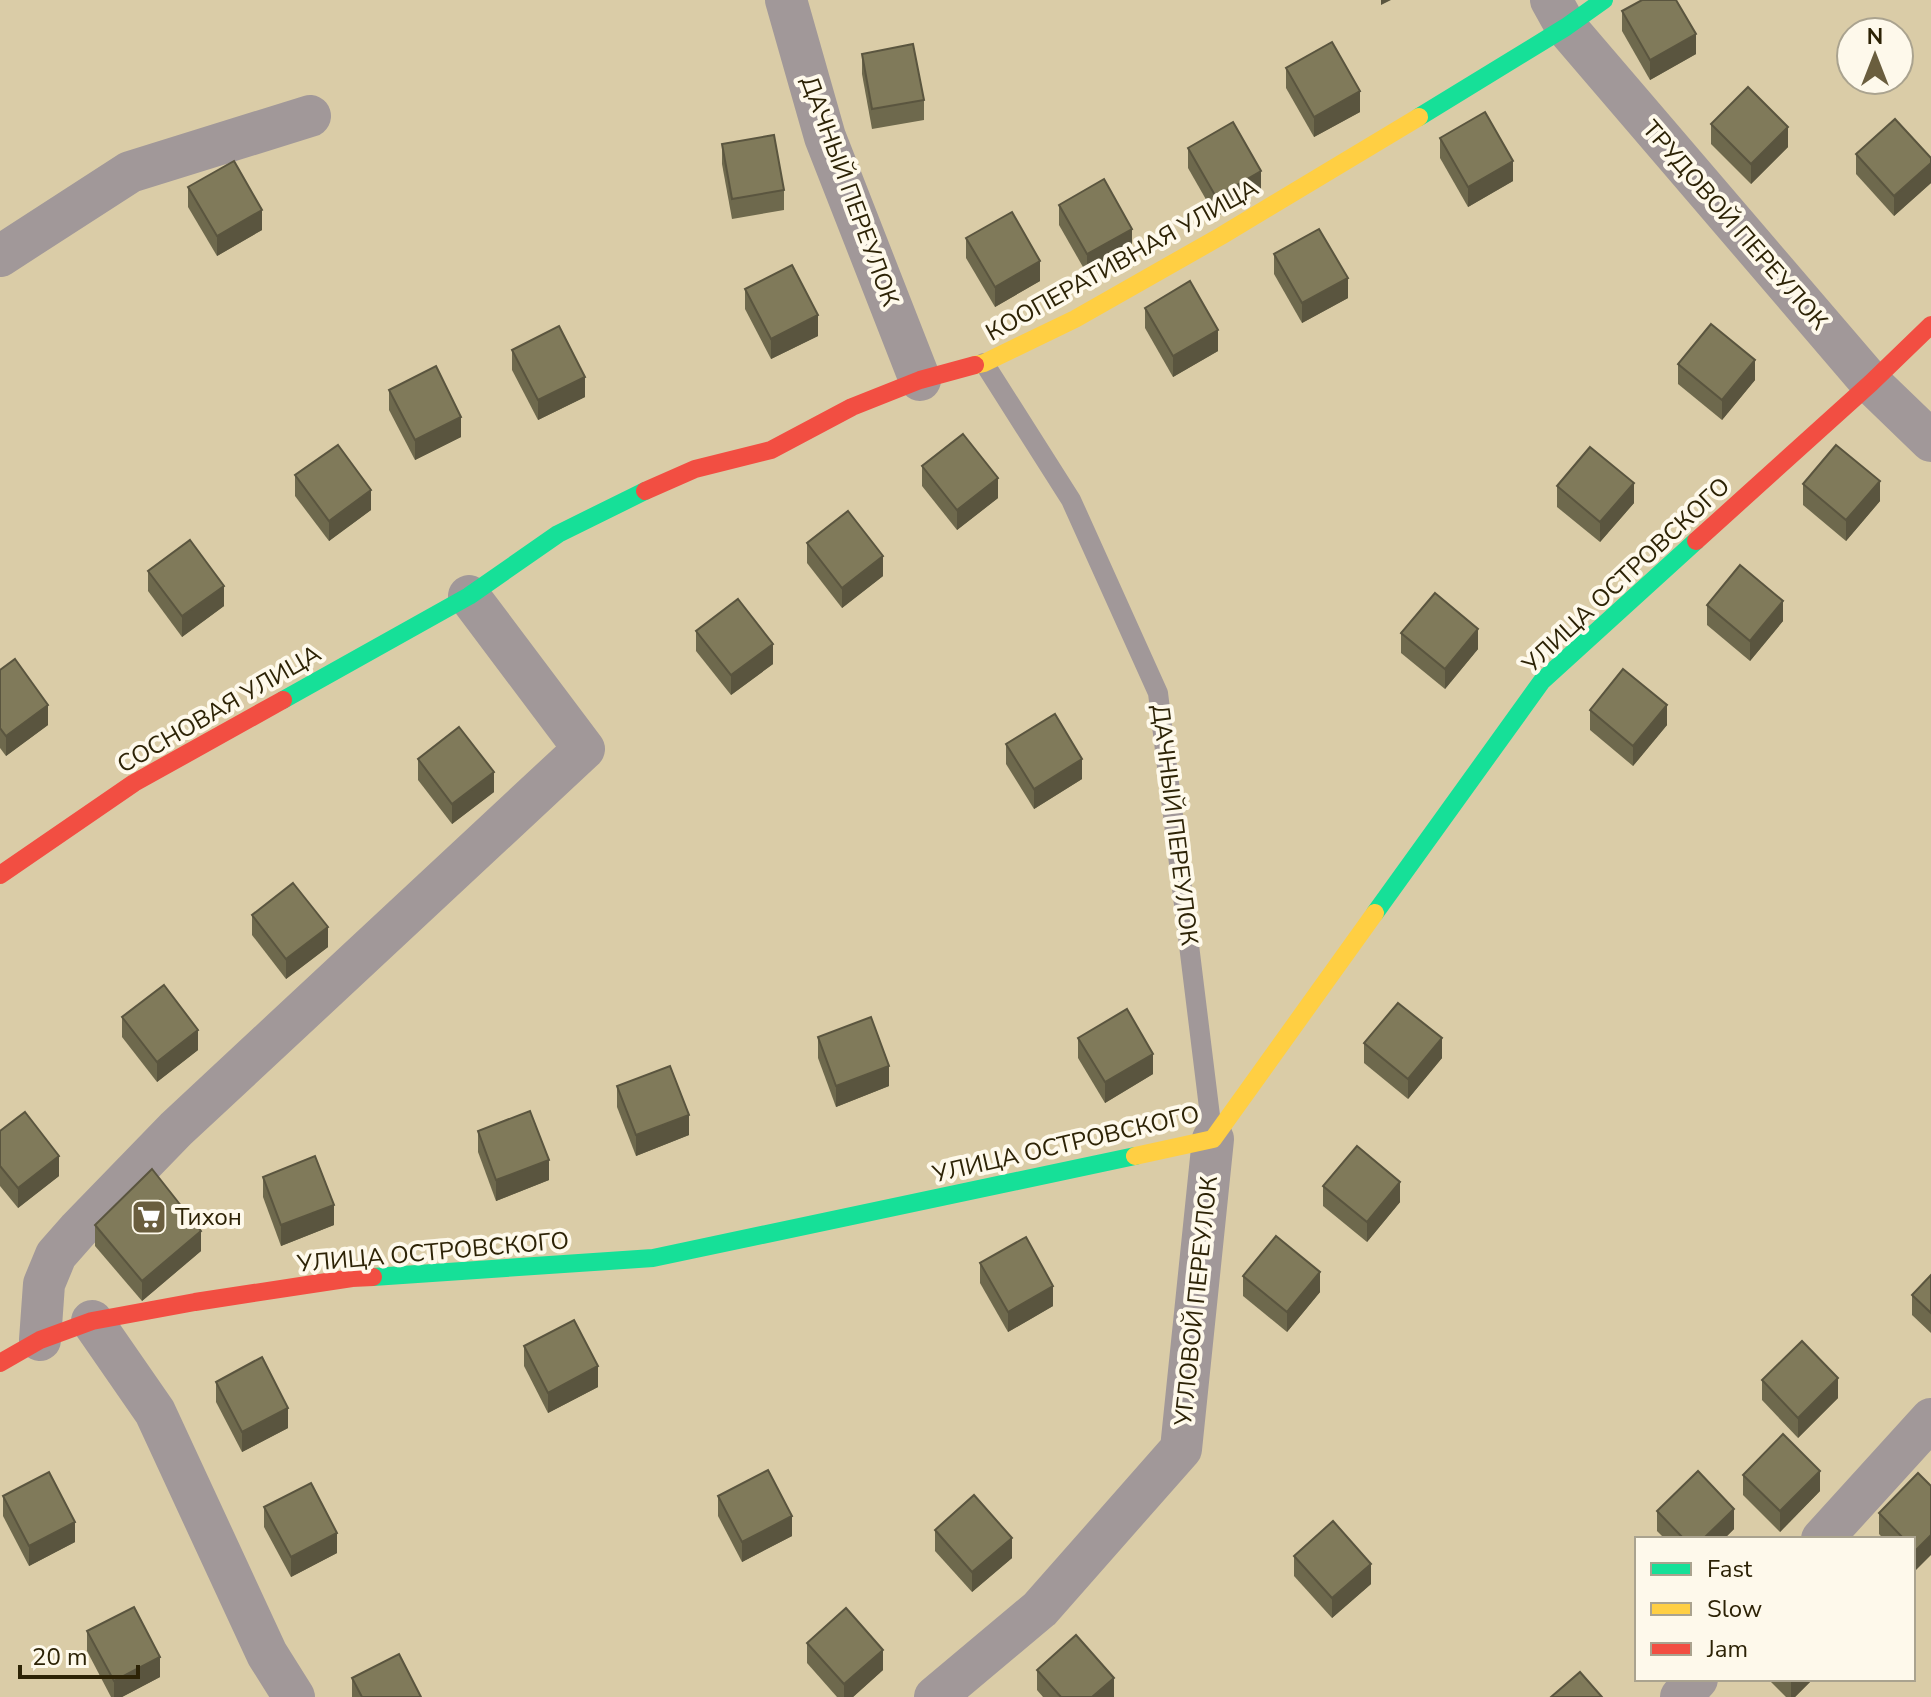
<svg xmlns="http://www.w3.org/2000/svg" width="1931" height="1697" font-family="'Nunito Sans',sans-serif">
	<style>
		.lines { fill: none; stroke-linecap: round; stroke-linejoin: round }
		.lane { stroke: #a19899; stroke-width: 20 }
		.street { stroke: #a19899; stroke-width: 42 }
		.fast { stroke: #16e098; stroke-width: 18 }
		.slow { stroke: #ffcf43; stroke-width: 18 }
		.jam { stroke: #f24e42; stroke-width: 18 }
		.wall { fill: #6e694d }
		.shaded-wall { fill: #5a553f }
		.building { fill: #807a5a; stroke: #5a553f; stroke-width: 2 }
		.labels { text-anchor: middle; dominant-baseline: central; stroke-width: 8; stroke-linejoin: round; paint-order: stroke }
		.street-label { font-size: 24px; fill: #2d2306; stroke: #fef9eb }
		.poi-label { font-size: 24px; fill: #2d2306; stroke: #fef9eb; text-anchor: start }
	</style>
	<rect width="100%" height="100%" fill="#dacca7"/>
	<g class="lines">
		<path class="lane" d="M984,363L1071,500L1158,693L1212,1132"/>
		<g class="street">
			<path d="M786,0L825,137L920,380"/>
			<path d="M1551,0L1566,27L1871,383L1931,441"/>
			<path d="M0,256L130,172L310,116"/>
			<path d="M92,1321L155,1412L267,1654L294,1697"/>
			<path d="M40,1340L44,1284L56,1255L78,1230L176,1129L584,749L469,596"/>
			<path d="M1822,1539L1931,1419"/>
			<path d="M935,1697L1040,1609L1181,1449L1213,1139"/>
			<path d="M1681,1697L1697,1679"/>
		</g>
		<g class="fast">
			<path d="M1419,117L1566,27L1604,0"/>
			<path d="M283,700L469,596L558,534L645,491"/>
			<path d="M1375,913L1542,681L1696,541"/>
			<path d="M373,1277L653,1258L1135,1156"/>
		</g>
		<g class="slow">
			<path d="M975,365L984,363L1075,319L1221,236L1419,117"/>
			<path d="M1135,1156L1213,1139L1375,913"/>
		</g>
		<g class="jam">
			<path d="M645,491L695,469L771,450L852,407L920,380L975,365"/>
			<path d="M1696,541L1871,383L1931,325"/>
			<path d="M0,875L134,783L283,700"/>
			<path d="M0,1363L40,1340L92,1321L195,1302L352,1278L373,1277"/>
		</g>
	</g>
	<g class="wall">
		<path d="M1622,11L1696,54L1650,80L1622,31Z"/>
		<path d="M862,54L924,100V120L872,129L862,74Z"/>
		<path d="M1286,68L1360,112L1314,137L1286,88Z"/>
		<path d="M1711,124L1788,147L1751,184L1711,144Z"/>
		<path d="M1440,138L1513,181L1468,207L1440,158Z"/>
		<path d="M722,144L784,190V210L732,219L722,164Z"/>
		<path d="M1188,148L1261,191L1216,217L1188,168Z"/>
		<path d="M1856,154L1931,158V183L1894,216L1856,174Z"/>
		<path d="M188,187L262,230L217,256L188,207Z"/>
		<path d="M1059,205L1132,249L1087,274L1059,225Z"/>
		<path d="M966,238L1040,281L995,307L966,258Z"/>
		<path d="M1274,254L1348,298L1302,323L1274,274Z"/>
		<path d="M745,289L818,336L771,359L745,309Z"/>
		<path d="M1145,308L1218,351L1173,377L1145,328Z"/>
		<path d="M512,350L585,397L538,420L512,370Z"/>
		<path d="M1678,364L1755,380L1722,420L1678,384Z"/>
		<path d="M389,390L461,437L415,460L389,410Z"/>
		<path d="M922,466L998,498L957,530L922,486Z"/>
		<path d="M295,475L371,510L329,541L295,496Z"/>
		<path d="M1803,484L1880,501L1846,541L1803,505Z"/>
		<path d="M1557,486L1634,503L1600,542L1557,507Z"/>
		<path d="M807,543L883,576L842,608L807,563Z"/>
		<path d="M148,571L224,606L182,637L148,591Z"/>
		<path d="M1707,605L1783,621L1750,661L1707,625Z"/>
		<path d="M696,631L773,664L731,695L696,651Z"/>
		<path d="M1401,633L1478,649L1445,689L1401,653Z"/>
		<path d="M0,670L48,725L6,756L0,748Z"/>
		<path d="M1590,710L1667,725L1633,766L1590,730Z"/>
		<path d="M1006,744L1082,779L1034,809L1006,764Z"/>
		<path d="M418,759L494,792L452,824L418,780Z"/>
		<path d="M252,915L328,947L286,979L252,935Z"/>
		<path d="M122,1017L198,1050L157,1082L122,1037Z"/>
		<path d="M818,1037L889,1086L836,1107L818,1058Z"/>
		<path d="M1078,1038L1153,1074L1105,1103L1078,1058Z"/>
		<path d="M1364,1043L1442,1058L1408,1099L1364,1063Z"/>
		<path d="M617,1086L689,1135L636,1156L617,1107Z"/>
		<path d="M0,1131L59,1176L18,1208L0,1186Z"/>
		<path d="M478,1131L549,1180L496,1201L478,1152Z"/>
		<path d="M263,1177L334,1225L281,1246L263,1197Z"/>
		<path d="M1323,1186L1400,1202L1367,1242L1323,1206Z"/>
		<path d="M95,1225L201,1251L142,1301L95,1246Z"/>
		<path d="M980,1263L1053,1306L1008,1332L980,1283Z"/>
		<path d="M1931,1275V1333L1912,1315V1295Z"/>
		<path d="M1243,1276L1320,1292L1287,1332L1243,1296Z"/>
		<path d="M524,1346L598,1387L548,1413L524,1366Z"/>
		<path d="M1762,1380L1838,1398L1798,1438L1762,1400Z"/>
		<path d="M216,1382L288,1428L242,1452L216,1402Z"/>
		<path d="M1918,1473L1916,1570L1913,1568V1539H1884L1879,1534V1513Z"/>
		<path d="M1743,1475L1820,1491L1780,1532L1743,1495Z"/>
		<path d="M3,1496L75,1542L29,1566L3,1516Z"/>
		<path d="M718,1496L792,1536L742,1562L718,1516Z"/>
		<path d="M264,1507L337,1553L291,1577L264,1527Z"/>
		<path d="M1657,1511L1734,1529L1724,1539H1665L1657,1531Z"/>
		<path d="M935,1530L1012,1558L972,1592L935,1551Z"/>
		<path d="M1294,1556L1371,1584L1332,1618L1294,1576Z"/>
		<path d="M87,1631L160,1677L122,1697H111L87,1651Z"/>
		<path d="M807,1643L883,1670L853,1697H837L807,1663Z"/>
		<path d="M1037,1670L1114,1697H1043L1037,1690Z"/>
		<path d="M352,1678L421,1697H352Z"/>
		<path d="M1768,1679H1813L1795,1697H1786Z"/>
	</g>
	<g class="shaded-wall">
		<path d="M1381,0H1391L1381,5Z"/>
		<path d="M1696,34V54L1650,80V60Z"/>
		<path d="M1360,91V112L1314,137V117Z"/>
		<path d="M1788,127V147L1751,184V164Z"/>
		<path d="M1513,161V181L1468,207V187Z"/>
		<path d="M1931,163V183L1894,216V196Z"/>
		<path d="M1261,171V191L1216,217V197Z"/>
		<path d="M262,210V230L217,256V236Z"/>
		<path d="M1132,229V249L1087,274V254Z"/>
		<path d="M1040,261V281L995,307V287Z"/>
		<path d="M1348,278V298L1302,323V303Z"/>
		<path d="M818,315V336L771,359V339Z"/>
		<path d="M1218,330V351L1173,377V356Z"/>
		<path d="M1755,360V380L1722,420V400Z"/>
		<path d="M585,377V397L538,420V400Z"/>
		<path d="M461,417V437L415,460V440Z"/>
		<path d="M998,478V498L957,530V510Z"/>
		<path d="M1880,481V501L1846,541V520Z"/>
		<path d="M1634,483V503L1600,542V522Z"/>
		<path d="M371,490V510L329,541V521Z"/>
		<path d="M883,556V576L842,608V588Z"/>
		<path d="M224,586V606L182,637V616Z"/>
		<path d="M1783,601V621L1750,661V641Z"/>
		<path d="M1478,629V649L1445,689V669Z"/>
		<path d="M773,644V664L731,695V675Z"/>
		<path d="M48,705V725L6,756V736Z"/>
		<path d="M1667,705V725L1633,766V746Z"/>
		<path d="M1082,759V779L1034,809V789Z"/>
		<path d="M494,772V792L452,824V804Z"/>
		<path d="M328,927V947L286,979V959Z"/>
		<path d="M198,1030V1050L157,1082V1062Z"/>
		<path d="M1442,1038V1058L1408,1099V1079Z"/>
		<path d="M1153,1054V1074L1105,1103V1082Z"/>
		<path d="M889,1066V1086L836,1107V1086Z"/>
		<path d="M689,1115V1135L636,1156V1135Z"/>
		<path d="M59,1156V1176L18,1208V1188Z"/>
		<path d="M549,1160V1180L496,1201V1180Z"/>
		<path d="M1400,1182V1202L1367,1242V1222Z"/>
		<path d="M334,1205V1225L281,1246V1225Z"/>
		<path d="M201,1231V1251L142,1301V1281Z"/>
		<path d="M1320,1272V1292L1287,1332V1312Z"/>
		<path d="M1053,1286V1306L1008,1332V1312Z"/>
		<path d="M598,1366V1387L548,1413V1393Z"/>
		<path d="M1838,1378V1398L1798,1438V1418Z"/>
		<path d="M288,1408V1428L242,1452V1432Z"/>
		<path d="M1820,1471V1491L1780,1532V1511Z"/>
		<path d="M1734,1509V1529L1724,1539H1703Z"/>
		<path d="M792,1516V1536L742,1562V1542Z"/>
		<path d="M75,1522V1542L29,1566V1546Z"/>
		<path d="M337,1533V1553L291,1577V1557Z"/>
		<path d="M1931,1535V1555L1916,1570V1550Z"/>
		<path d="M1012,1538V1558L972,1592V1572Z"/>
		<path d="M1371,1564V1584L1332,1618V1598Z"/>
		<path d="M883,1650V1670L853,1697H844V1684Z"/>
		<path d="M160,1657V1677L122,1697H114V1681Z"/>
		<path d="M1114,1678V1697H1092Z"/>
		<path d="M1793,1679H1813L1795,1697H1791V1681Z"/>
	</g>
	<g class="building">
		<path d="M1642,0H1676L1696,34L1650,60L1622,11Z"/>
		<path d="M1332,42L1360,91L1314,117L1286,68Z"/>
		<path d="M913,44L924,100L872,109L862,54Z"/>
		<path d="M1748,87L1788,127L1751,164L1711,124Z"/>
		<path d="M1485,112L1513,161L1468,187L1440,138Z"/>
		<path d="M1895,119L1931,158V163L1894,196L1856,154Z"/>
		<path d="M1233,122L1261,171L1216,197L1188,148Z"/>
		<path d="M774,135L784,190L732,199L722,144Z"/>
		<path d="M234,161L262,210L217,236L188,187Z"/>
		<path d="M1104,179L1132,229L1087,254L1059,205Z"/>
		<path d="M1012,212L1040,261L995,287L966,238Z"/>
		<path d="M1319,229L1348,278L1302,303L1274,254Z"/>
		<path d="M792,265L818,315L771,339L745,289Z"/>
		<path d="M1190,281L1218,330L1173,356L1145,308Z"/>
		<path d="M1711,324L1755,360L1722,400L1678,364Z"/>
		<path d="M559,326L585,377L538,400L512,350Z"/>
		<path d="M436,366L461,417L415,440L389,390Z"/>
		<path d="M963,434L998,478L957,510L922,466Z"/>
		<path d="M338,445L371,490L329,521L295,475Z"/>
		<path d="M1836,445L1880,481L1846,520L1803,484Z"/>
		<path d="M1590,447L1634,483L1600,522L1557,486Z"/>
		<path d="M848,511L883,556L842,588L807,543Z"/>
		<path d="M190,540L224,586L182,616L148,571Z"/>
		<path d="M1740,565L1783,601L1750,641L1707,605Z"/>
		<path d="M1435,593L1478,629L1445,669L1401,633Z"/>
		<path d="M738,599L773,644L731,675L696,631Z"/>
		<path d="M15,659L48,705L6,736L0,728V670Z"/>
		<path d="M1623,669L1667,705L1633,746L1590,710Z"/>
		<path d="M1055,714L1082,759L1034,789L1006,744Z"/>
		<path d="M459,727L494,772L452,804L418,759Z"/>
		<path d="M293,883L328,927L286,959L252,915Z"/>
		<path d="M164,985L198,1030L157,1062L122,1017Z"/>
		<path d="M1398,1003L1442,1038L1408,1079L1364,1043Z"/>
		<path d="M1127,1009L1153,1054L1105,1082L1078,1038Z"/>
		<path d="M871,1017L889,1066L836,1086L818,1037Z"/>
		<path d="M670,1066L689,1115L636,1135L617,1086Z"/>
		<path d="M530,1111L549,1160L496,1180L478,1131Z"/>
		<path d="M25,1112L59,1156L18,1188L0,1166V1131Z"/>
		<path d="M1357,1146L1400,1182L1367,1222L1323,1186Z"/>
		<path d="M315,1156L334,1205L281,1225L263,1177Z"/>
		<path d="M152,1169L201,1231L142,1281L95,1225Z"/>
		<path d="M1276,1236L1320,1272L1287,1312L1243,1276Z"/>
		<path d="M1026,1237L1053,1286L1008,1312L980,1263Z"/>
		<path d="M1931,1275V1313L1912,1295Z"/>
		<path d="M574,1320L598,1366L548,1393L524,1346Z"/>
		<path d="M1802,1341L1838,1378L1798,1418L1762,1380Z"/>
		<path d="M262,1357L288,1408L242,1432L216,1382Z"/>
		<path d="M1783,1434L1820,1471L1780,1511L1743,1475Z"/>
		<path d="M768,1470L792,1516L742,1542L718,1496Z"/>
		<path d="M1698,1471L1734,1509L1703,1539H1684L1657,1511Z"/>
		<path d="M49,1472L75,1522L29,1546L3,1496Z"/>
		<path d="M1918,1473L1931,1486V1535L1916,1550L1913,1547V1539H1904L1879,1513Z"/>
		<path d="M311,1483L337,1533L291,1557L264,1507Z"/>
		<path d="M974,1495L1012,1538L972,1572L935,1530Z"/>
		<path d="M1333,1521L1371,1564L1332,1598L1294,1556Z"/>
		<path d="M134,1607L160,1657L114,1681L87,1631Z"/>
		<path d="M846,1608L883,1650L844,1684L807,1643Z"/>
		<path d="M1076,1635L1114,1678L1092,1697H1061L1037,1670Z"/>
		<path d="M399,1654L421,1697H362L352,1678Z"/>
		<path d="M1580,1672L1602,1697H1551Z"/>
	</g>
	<defs>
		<symbol id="supermarket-square" viewBox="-11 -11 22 22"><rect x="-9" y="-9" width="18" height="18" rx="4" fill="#6a5e3e" stroke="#fef9eb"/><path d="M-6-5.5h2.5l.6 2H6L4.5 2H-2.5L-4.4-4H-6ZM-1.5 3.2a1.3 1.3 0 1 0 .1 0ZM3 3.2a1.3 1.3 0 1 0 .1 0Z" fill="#fff"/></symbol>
	</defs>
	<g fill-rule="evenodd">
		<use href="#supermarket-square" x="129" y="1197" width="40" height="40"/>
	</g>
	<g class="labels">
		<g class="street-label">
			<text transform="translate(850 191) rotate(70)">ДАЧНЫЙ ПЕРЕУЛОК</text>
			<text transform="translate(1735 225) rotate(49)">ТРУДОВОЙ ПЕРЕУЛОК</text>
			<text transform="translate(1122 260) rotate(-29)">КООПЕРАТИВНАЯ УЛИЦА</text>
			<text transform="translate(1626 575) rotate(-43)">УЛИЦА ОСТРОВСКОГО</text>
			<text transform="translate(219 709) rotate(-30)">СОСНОВАЯ УЛИЦА</text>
			<text transform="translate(1175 825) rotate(83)">ДАЧНЫЙ ПЕРЕУЛОК</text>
			<text transform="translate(1066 1144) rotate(-13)">УЛИЦА ОСТРОВСКОГО</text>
			<text transform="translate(433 1252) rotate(-5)">УЛИЦА ОСТРОВСКОГО</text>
			<text transform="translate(1196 1301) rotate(-84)">УГЛОВОЙ ПЕРЕУЛОК</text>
		</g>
		<g class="poi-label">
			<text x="175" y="1217">Тихон</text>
		</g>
	</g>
	<rect x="1635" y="1537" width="280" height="144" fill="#fef9eb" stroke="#aaa38f" stroke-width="2"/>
	<rect x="1651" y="1563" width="40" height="12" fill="#16e098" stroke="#aaa38f" stroke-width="2"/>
	<text x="1707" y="1577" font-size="24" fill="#2d2306">Fast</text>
	<rect x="1651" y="1603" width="40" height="12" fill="#ffcf43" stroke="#aaa38f" stroke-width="2"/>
	<text x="1707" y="1617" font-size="24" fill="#2d2306">Slow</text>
	<rect x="1651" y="1643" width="40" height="12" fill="#f24e42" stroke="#aaa38f" stroke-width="2"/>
	<text x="1707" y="1657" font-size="24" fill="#2d2306">Jam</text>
	<g transform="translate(1875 56)"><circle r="38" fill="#fef9eb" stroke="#aaa38f" stroke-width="2"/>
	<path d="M0-6L14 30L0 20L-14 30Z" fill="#6a5e3e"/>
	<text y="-12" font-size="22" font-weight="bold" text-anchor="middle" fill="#2d2306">N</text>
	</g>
	<path d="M20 1665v12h118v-12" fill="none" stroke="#2d2306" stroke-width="4"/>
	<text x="32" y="1665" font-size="24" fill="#2d2306" stroke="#fef9eb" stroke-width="6" paint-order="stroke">20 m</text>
</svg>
